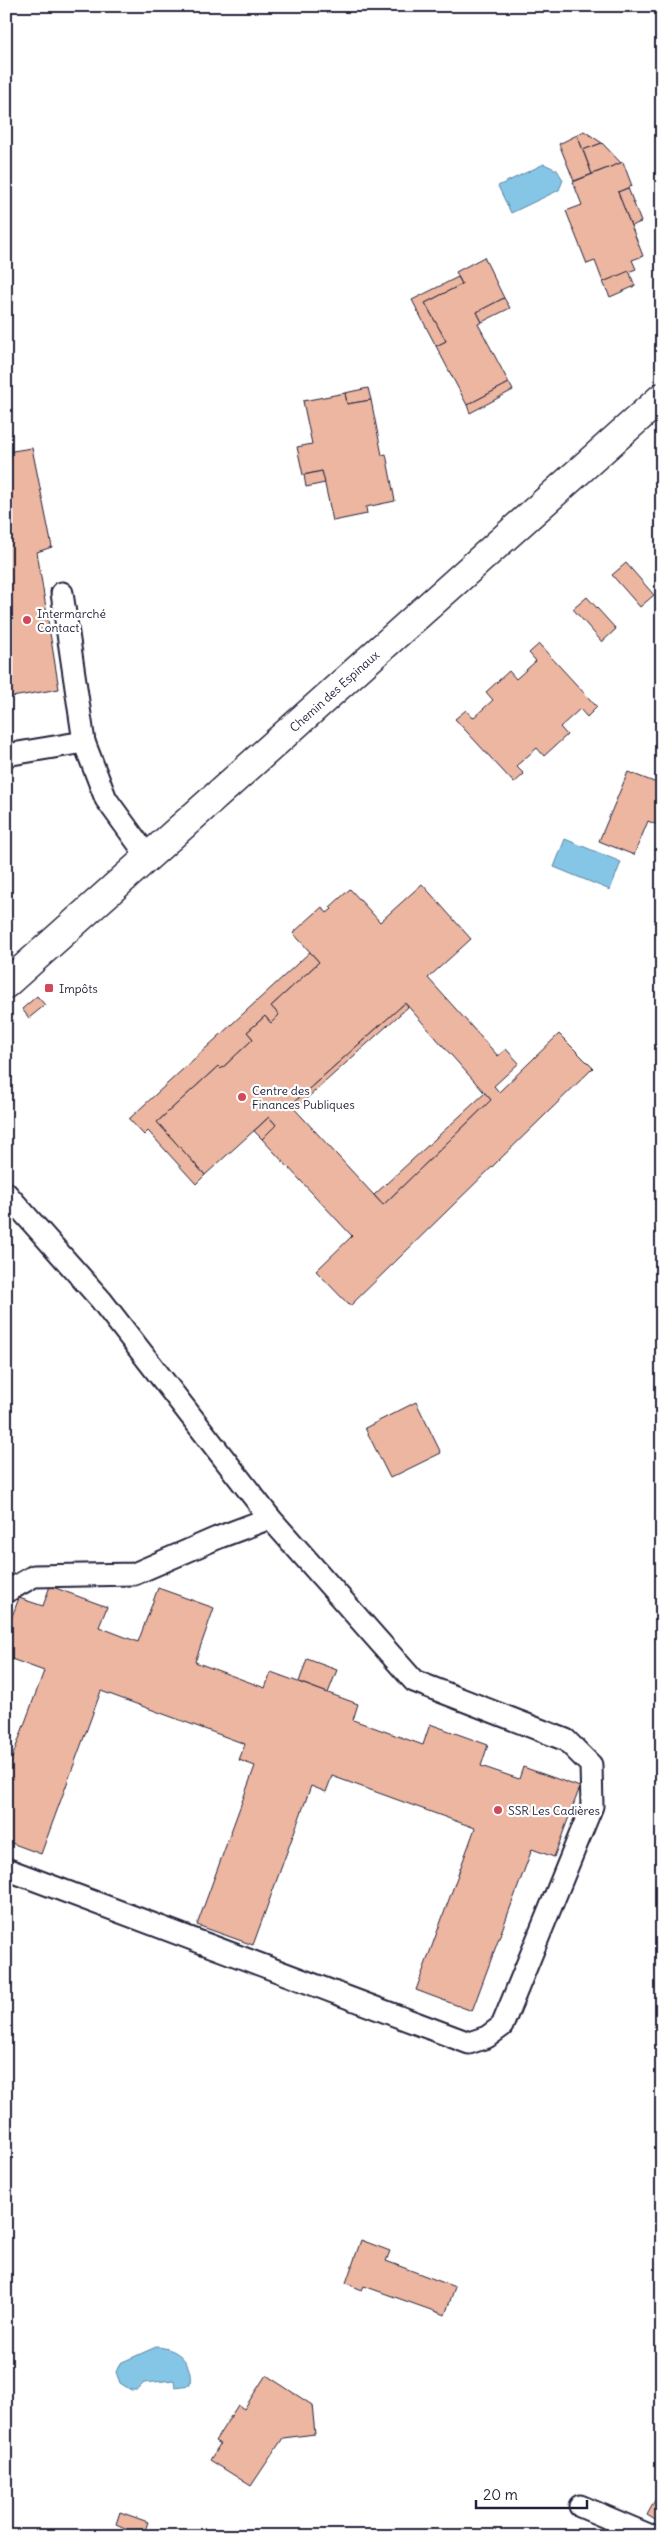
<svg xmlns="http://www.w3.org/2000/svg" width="668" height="2542" font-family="Delius,sans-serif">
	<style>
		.water { fill: #85c6e6; stroke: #5d84a2 }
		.building { fill: #ecb6a1; stroke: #22223b; fill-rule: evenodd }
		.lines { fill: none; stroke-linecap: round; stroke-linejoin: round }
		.lane-casing { stroke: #22223b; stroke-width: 25 }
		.street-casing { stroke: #22223b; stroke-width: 31 }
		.lane { stroke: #fff; stroke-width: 21 }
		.street { stroke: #fff; stroke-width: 28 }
		.poi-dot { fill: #d1495b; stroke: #fff; stroke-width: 2 }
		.labels { text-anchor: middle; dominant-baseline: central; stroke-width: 4.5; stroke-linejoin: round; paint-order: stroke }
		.poi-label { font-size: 12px; fill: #22223b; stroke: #fff; text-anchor: start }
		.street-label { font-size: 12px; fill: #22223b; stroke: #fff }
	</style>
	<rect width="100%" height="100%" fill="#fff"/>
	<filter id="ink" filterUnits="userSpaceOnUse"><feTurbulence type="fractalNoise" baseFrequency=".02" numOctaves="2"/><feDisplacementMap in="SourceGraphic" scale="10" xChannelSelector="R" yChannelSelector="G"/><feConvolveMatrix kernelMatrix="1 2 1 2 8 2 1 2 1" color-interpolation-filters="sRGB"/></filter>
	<g filter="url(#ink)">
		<g class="water">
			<path d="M544,164L557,170L563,180L559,190L511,213L498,186Z"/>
			<path d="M565,839L621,862L610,890L554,867Z"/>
			<path d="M156,2347C178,2348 193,2362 190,2385L175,2387L174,2380L144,2383L137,2390H131L120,2383L116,2372L120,2363Z"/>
		</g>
		<g class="building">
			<path d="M584,131L602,143L583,150L577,135Z"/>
			<path d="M577,135L592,174L574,181L559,144Z"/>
			<path d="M602,143L621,163L592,174L583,150Z"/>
			<path d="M623,162L632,186L618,192L643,256L632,260L636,269L603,282L595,261L587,264L566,211L582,205L573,182Z"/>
			<path d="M628,188L641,222L631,226L618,192Z"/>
			<path d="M484,257L504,298L477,312L482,322L478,324L509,383L467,405L436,346L446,341L425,303L462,284L456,272Z"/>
			<path d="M629,271L635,286L610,297L603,282Z"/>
			<path d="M458,277L462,284L425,303L446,341L436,346L412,300Z"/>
			<path d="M504,298L510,308L482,322L477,312Z"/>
			<path d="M509,383L513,390L470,413L467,405Z"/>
			<path d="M368,388L371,400L347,404L345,393Z"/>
			<path d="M345,393L347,404L371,400L382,455L386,454L395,501L366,507L367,514L333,521L322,471L303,475L297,447L312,444L303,401Z"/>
			<path d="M32,448L52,547L37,552L59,689L6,698V452Z"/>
			<path d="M322,471L325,483L306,487L304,475Z"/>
			<path d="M626,563L654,595L640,607L612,575Z"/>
			<path d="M587,597L616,629L602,642L573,609Z"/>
			<path d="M539,644L597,707L587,717L580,709L560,727L567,735L544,756L537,748L516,766L524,774L514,783L455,719L466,710L473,718L493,700L486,692L509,671L516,679L536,661L529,653Z"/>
			<path d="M628,772L662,785V827L648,821L634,855L599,841Z"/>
			<path d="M422,884L471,939L428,978L498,1056L506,1049L519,1063L494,1086L499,1092L559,1034L593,1068L350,1306L316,1271L352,1236L262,1139L276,1125L269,1117L205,1175L157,1122L218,1066L221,1069L253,1039L247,1032L265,1016L271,1023L279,1015L271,1006L319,962L293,933L322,907L327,913L332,909L330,907L350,889L380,922ZM405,1003L491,1100L383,1205L291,1105Z"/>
			<path d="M310,952L319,962L271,1006L279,1015L271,1023L265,1016L247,1032L253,1039L221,1069L218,1066L157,1122L205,1175L196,1184L148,1131L144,1135L129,1119Z"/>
			<path d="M37,996L45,1005L29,1018L22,1009Z"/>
			<path d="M405,1003L408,1007L295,1109L291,1105Z"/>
			<path d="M485,1093L491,1100L383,1205L374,1195Z"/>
			<path d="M269,1117L276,1125L262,1139L254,1131Z"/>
			<path d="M416,1402L441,1453L390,1478L365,1428Z"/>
			<path d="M50,1586L107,1607L99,1627L138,1642L158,1588L214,1608L195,1662L265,1688L271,1672L358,1704L353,1720L423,1745L430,1724L488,1745L481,1766L519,1779L523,1767L580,1787L554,1857L532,1849L472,2011L416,1990L475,1828L332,1776L326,1792L311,1786L253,1945L197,1925L255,1766L239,1760L245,1744L101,1691L41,1854L6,1841V1774L44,1671L6,1657V1632L19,1598L43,1606Z"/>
			<path d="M307,1659L337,1670L328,1693L299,1682Z"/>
			<path d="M361,2240L390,2251L386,2261L455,2287L445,2315L364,2286L362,2290L346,2283Z"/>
			<path d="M266,2375L312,2405L315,2434L283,2438L251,2486L210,2460L220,2444L215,2441L238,2405L244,2409Z"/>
			<path d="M660,2491L662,2492V2524L647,2515Z"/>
			<path d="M120,2512L148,2522L143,2536H122L125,2528L116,2524Z"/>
		</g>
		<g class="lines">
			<defs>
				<g id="lane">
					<path d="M62,593L84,742"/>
					<path d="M6,755L84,742L106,799L148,857"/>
					<path d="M6,1193L101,1300L270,1518L414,1681L566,1740L591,1765L592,1806L502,2026L487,2037L469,2043L6,1869"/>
					<path d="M6,1592L34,1576L134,1574L217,1538L270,1518"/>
					<path d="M580,2506L651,2536"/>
				</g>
				<g id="street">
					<path id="s1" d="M6,984L662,397"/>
				</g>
			</defs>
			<use href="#lane" class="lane-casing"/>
			<use href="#street" class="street-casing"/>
			<use href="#lane" class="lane"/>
			<use href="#street" class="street"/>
		</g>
	</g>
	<g class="poi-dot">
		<circle cx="27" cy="620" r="5"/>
		<rect x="44" y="983" width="10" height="10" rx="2.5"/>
		<circle cx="242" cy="1097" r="5"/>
		<circle cx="498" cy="1810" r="5"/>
	</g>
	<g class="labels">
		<g class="poi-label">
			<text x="37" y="613">Intermarché<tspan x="37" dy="14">Contact</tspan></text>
			<text x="59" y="988">Impôts</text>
			<text x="252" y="1090">Centre des<tspan x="252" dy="14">Finances Publiques</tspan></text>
			<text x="508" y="1810">SSR Les Cadières</text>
		</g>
		<g class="street-label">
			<text stroke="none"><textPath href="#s1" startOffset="440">Chemin des Espinaux</textPath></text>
		</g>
	</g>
	<rect width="668" height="2542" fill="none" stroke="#fff" stroke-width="25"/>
	<rect x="12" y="12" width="643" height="2517" fill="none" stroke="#22223b" stroke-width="2" filter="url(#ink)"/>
	<path d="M476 2500v8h111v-8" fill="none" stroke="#22223b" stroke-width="2.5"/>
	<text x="483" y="2500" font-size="15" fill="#22223b" stroke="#ffffff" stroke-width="4" paint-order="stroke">20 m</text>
</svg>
